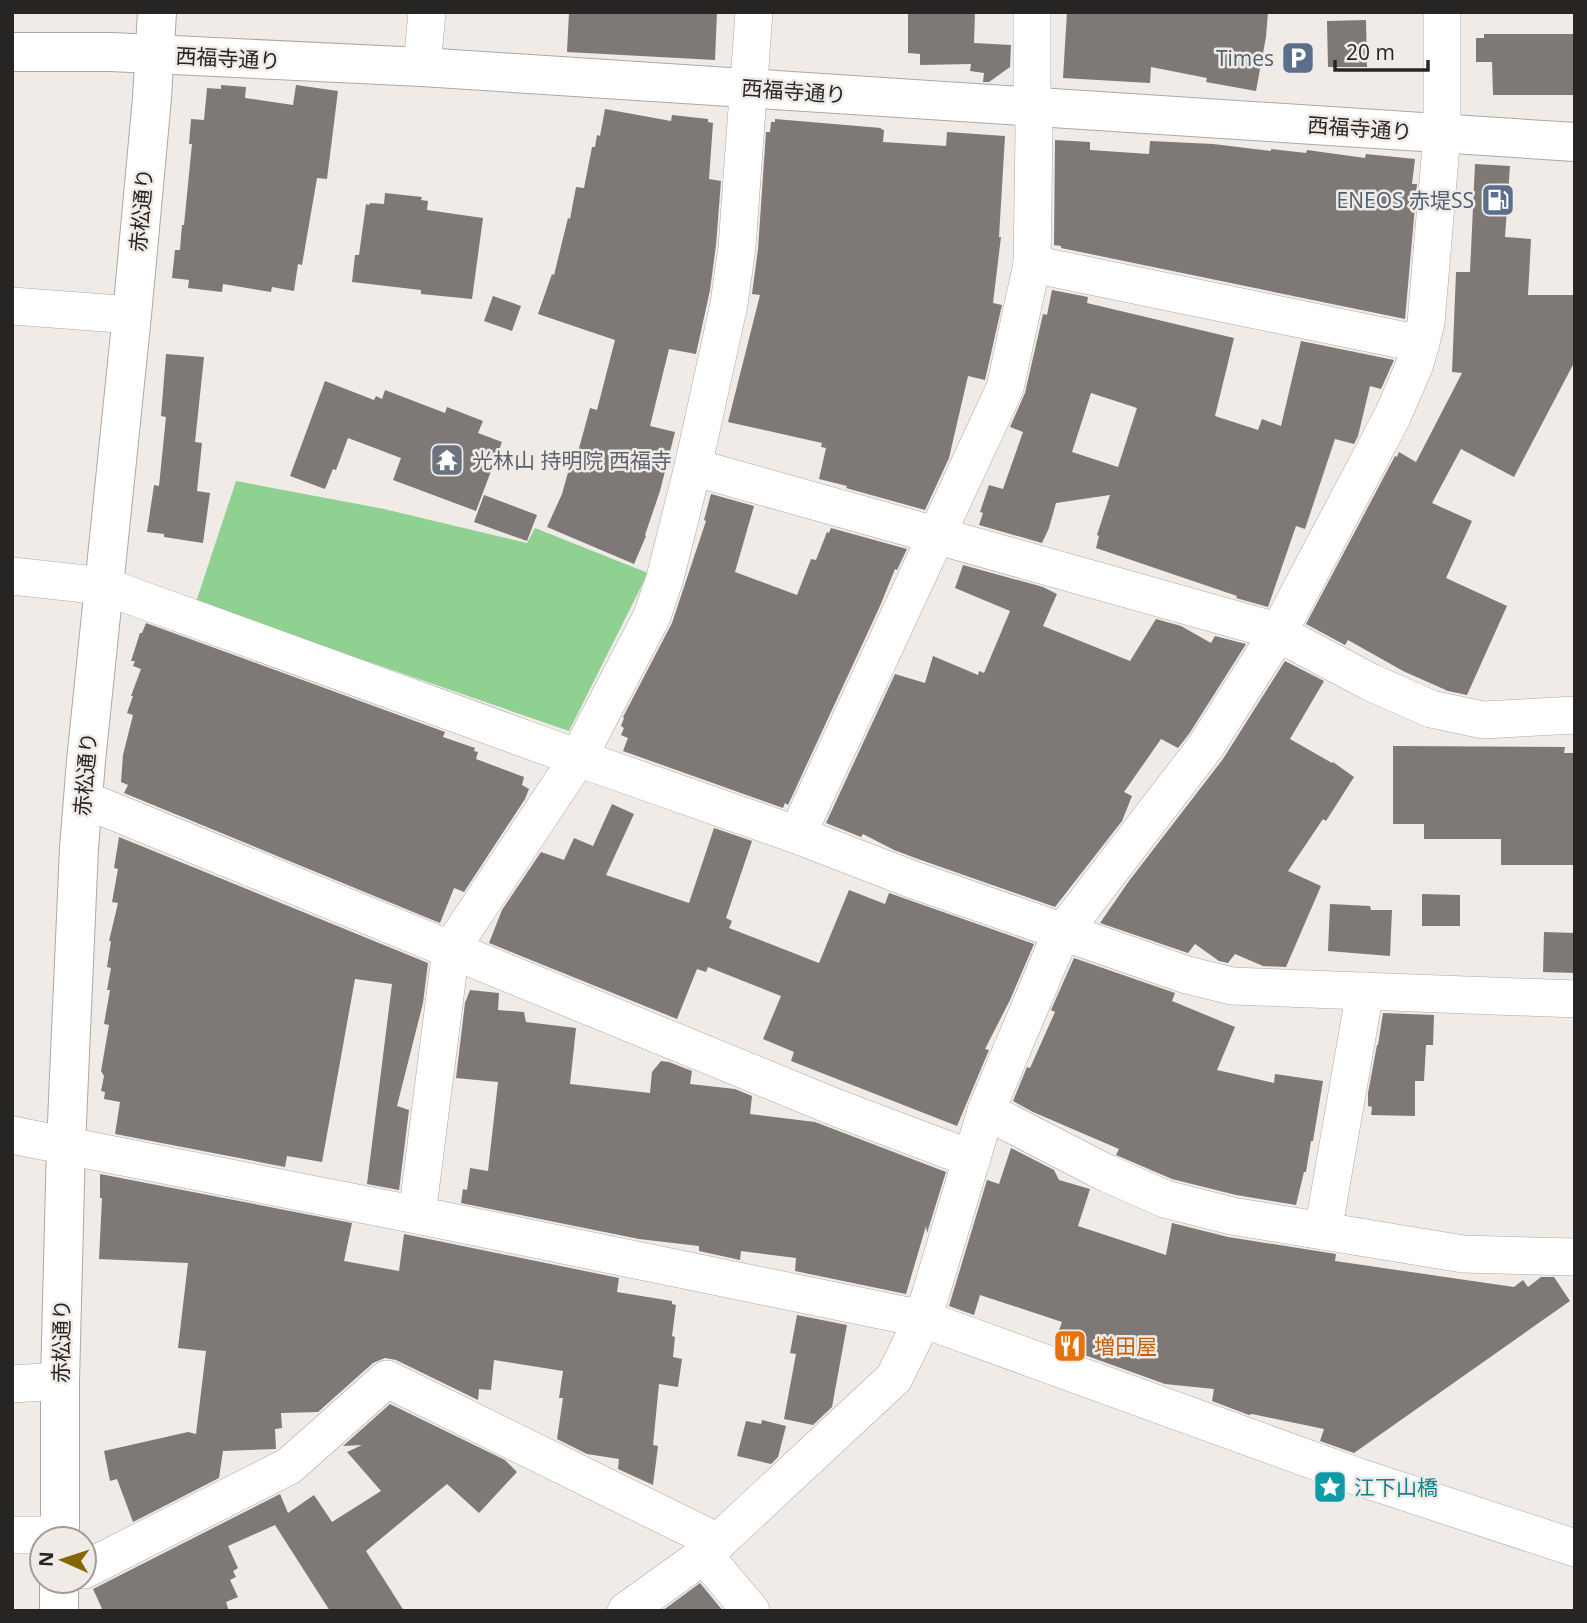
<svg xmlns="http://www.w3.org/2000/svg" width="1587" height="1623" font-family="'Open Sans','Noto Sans JP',sans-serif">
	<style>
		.green { fill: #8fd191 }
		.building { fill: #7e7976; fill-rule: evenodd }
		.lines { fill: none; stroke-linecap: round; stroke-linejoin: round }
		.minor-casing { stroke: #aca8a4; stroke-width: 38 }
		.tertiary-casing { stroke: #aca8a4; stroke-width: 40 }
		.minor { stroke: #fff; stroke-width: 37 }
		.tertiary { stroke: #fff; stroke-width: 38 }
		.labels { text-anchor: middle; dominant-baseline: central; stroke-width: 5; stroke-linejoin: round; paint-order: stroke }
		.street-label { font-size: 21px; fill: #272524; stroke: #f0ebe7 }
		.service-label { font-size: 21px; fill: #4e5e75; stroke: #f0ebe7; text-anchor: end }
		.worship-label { font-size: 21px; fill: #5b616d; stroke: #f0ebe7; text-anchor: start }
		.food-label { font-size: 21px; fill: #c56008; stroke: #f0ebe7; text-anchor: start }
		.culture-label { font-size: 21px; fill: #0d838f; stroke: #f0ebe7; text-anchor: start }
	</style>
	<rect width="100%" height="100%" fill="#f0ebe7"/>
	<path class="green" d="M236,481L384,509L527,543L535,528L648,573L569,731L196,602Z"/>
	<g class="building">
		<path d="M569,12H717L715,60L567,52Z"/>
		<path d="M908,12H975L974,43L1011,45L1010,67L989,82H983L984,73L970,71L971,64L920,65V54L908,53Z"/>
		<path d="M1067,12H1268L1266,37L1256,91L1206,82L1207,78L1151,67L1150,83L1063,78Z"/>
		<path d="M1366,20L1367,67H1328L1327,21Z"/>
		<path d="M1484,34H1575V95H1493L1492,62H1476V38H1484Z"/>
		<path d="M221,85L246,87L245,98L293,105L296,85L338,91L327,179L317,178L302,265L298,264L294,291L272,287L271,292L223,284L222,292L188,288L189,280L172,278L175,250H180L182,225H184L192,144H189L191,119L204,120L207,88L221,89Z"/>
		<path d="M605,109L671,121L672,115L708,119V122L713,123L709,179L721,181L716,245L710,290L696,354L669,349L650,426L675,432L660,491L645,535L646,536L634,564L547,527L562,494L574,451L578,452L590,408L597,410L615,340L538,314L552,274L554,275L568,218L570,219L576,187L584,188L592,147H595L597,135L600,136Z"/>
		<path d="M775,119L881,128V129L884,130L883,142L946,146L947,132L1005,136L999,237H1001L993,303L1002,305L985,380L968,376L949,458L925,510L846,488L847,486L819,479L826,448L821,447L822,443L728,422L760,295L752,294L758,249L766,132H770L771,122H775Z"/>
		<path d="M1055,140L1090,142V150L1149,154L1150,141L1213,144L1271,151V149L1306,153L1307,150L1365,158L1366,154L1415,159L1412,184H1417L1405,319L1061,248V246L1054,245Z"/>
		<path d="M1475,164L1510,166L1505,237L1531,239L1528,295H1575V361L1514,477L1461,449L1432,503L1472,521L1446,578L1507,606L1467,695L1448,691L1403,671L1348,640L1345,645L1306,624L1395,456L1397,457L1399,452L1416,462L1462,373L1452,372L1456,272H1470Z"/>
		<path d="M385,193L422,197L421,200L428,201L427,210L483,218L472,299L421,294V290L352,282L355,255H359L366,204L369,205L370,203L384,204Z"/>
		<path d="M1052,290L1088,297L1087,303L1234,338L1215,416L1258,430L1262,419L1281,426L1301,341L1394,360L1381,389L1370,386L1358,436L1354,444L1335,439L1305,529L1296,526L1268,607L1236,598L1237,596L1096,548L1099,536L1097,535L1110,495L1056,503L1049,528L1042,543L979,525L983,513L980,512L989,485L1003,489L1023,432L1010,427L1025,393L1043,314L1047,315ZM1091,393L1137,408L1118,467L1072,452Z"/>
		<path d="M493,296L521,306L512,331L484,321Z"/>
		<path d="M166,354L204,357L195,442L202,443L197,491L210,493L203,543L164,537V534L147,532L154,485L159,486L166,417L161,416Z"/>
		<path d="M325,381L374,400L376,396L382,399L385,390L445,413L447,407L483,421L478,433L502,442L476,511L393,480L401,458L348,438L336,470L333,469L325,489L290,476Z"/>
		<path d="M711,494L754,506L735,572L797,595L811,559L816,560L827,532L829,533L831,528L907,549L897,570L895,569L880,606L788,805L785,803L783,808L623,751L628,738L621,735L624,728L621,726L624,718L623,717L672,623L706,521L704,520Z"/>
		<path d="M484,495L537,515L527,541L474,522Z"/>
		<path d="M963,565L1043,587L1057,594L1043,626L1130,661L1156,619L1181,626L1211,643L1215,636L1246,644L1189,734L1178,748L1161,739L1124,792L1132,796L1122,821L1055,907L918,859L894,850L863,834L861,837L826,823L895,674L925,683L933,656L978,675L979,671L984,673L1010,611L955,588Z"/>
		<path d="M146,623L445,732L443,737L475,748L474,751L478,752L476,759L524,777L522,785L529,789L525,799L464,892L454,888L440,923L124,793L128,785L121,782L123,755L133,715L127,713L133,696H131L141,669L133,666L135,661H131L140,633H142Z"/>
		<path d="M1285,661L1324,681L1290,739L1332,763L1333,762L1354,777L1326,821L1323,819L1288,871L1321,886L1286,967L1263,966L1235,954L1228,963L1219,961L1195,944L1188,953L1100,923L1129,881L1223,759Z"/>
		<path d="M1393,746L1565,747L1564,753H1575V865H1501V839H1424V824H1393Z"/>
		<path d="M612,804L634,814L606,875L689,903L714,828L752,841L726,918L732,921L729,928L819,963L849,890L885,904L889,893L1034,944L1010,1000L985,1049L989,1050L957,1126L791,1061L794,1052L763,1039L781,996L708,967L706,972L697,969L677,1019L489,943L502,910L541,852L564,860L574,838L593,846Z"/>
		<path d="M119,837L428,963L423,1003L397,1106L409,1110L399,1190L367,1184L392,984L355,979L322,1162L287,1156L285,1167L115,1134L120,1102L104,1099L105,1092L101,1091L104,1076L101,1071L109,1025L104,1024L110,990H107L111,968L107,967L111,941H109L118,903L112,902L118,869L114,868Z"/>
		<path d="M1422,894L1460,895V926H1422Z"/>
		<path d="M1330,904L1370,906L1371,910H1392L1390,956L1328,951Z"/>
		<path d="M1544,932L1575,933V973L1543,972Z"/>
		<path d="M1074,958L1175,993L1172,1001L1235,1027L1217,1070L1274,1083L1275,1074L1323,1081L1313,1141H1311L1306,1172H1304L1296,1205L1236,1195L1172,1179L1116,1155L1119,1149L1033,1112L1013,1101L1027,1067L1030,1068L1055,1012L1051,1010Z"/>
		<path d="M470,990L499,993L498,1010L524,1012L526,1022L576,1028L570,1084L650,1093L652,1072L661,1061L669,1062L692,1071L690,1084L735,1089L752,1096L750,1114L815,1122L946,1172L927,1233L926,1226L906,1294L795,1271L796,1258L741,1251L740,1260L699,1251V1246L639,1239L461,1203L463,1189L467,1190L470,1168L488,1171L498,1082L456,1078L465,1003Z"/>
		<path d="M1383,1013L1434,1015L1433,1045H1426L1424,1081H1415V1116L1371,1115L1372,1107L1368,1106V1093L1377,1045H1378Z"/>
		<path d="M1011,1148L1054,1170L1059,1180L1090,1189L1078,1226L1166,1255L1172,1223L1228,1237L1336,1254L1335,1261L1514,1287L1523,1280L1528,1287L1541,1277H1554L1570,1301L1354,1453L1320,1441L1324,1429L1252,1414L1249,1415L1212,1401L1214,1389L1165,1384L1054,1344L1062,1322L980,1295L974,1315L949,1306L987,1180L999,1184Z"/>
		<path d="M100,1174L352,1223L344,1261L399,1271L404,1234L619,1278L617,1292L672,1301V1304L676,1305L672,1336L675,1337L673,1357L682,1359L678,1387L659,1384L653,1445L658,1446L653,1485L618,1469L619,1459L587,1454L557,1439L563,1398H559L563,1371L494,1360L491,1390L479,1389L478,1400L396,1360L385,1358L373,1363L318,1412L281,1413L282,1428L275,1429L276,1449L223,1451L219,1478L133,1522L117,1479L110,1481L104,1451L188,1432L196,1434L206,1351L178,1348L188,1263L99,1259L102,1198H100Z"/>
		<path d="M797,1315L847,1325L832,1407L813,1425L784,1419L796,1354L790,1353Z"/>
		<path d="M390,1404L505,1460L517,1472L479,1513L447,1484L366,1551L404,1611H330L275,1525L228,1546L238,1568L233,1571L236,1577L230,1580L238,1597L226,1602L229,1611H103L93,1589L280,1494L288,1513L314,1495L332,1522L381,1491L347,1452L362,1445L343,1446Z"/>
		<path d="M762,1420L786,1426L778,1457L771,1464L737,1456L746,1421L761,1424Z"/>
		<path d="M700,1583L723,1611H662Z"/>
	</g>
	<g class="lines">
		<defs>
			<g id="minor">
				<path d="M422,67L427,12"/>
				<path d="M1032,264L1421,344"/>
				<path d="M12,306L132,315"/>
				<path d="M693,467L1262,627L1278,633L1370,682L1431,709L1483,720L1575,715"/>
				<path d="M12,576L104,586L578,758L797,835L911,879L1187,975L1232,986L1575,999"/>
				<path d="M83,799L837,1108L972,1159"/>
				<path d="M797,835L1005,388L1032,264L1034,131L1032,83V12"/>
				<path d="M986,1111L1104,1172L1165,1199L1232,1216L1463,1254L1575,1257"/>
				<path d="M12,1135L417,1215L923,1319L1356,1476L1575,1548"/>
				<path d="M417,1215L451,949L578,758L652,616L665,578L693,467L729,304L737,247L754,12"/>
				<path d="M1323,1231L1365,991"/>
				<path d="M12,1384L60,1381"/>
				<path d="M12,1535H60"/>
				<path d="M704,1555L751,1611"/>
				<path d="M84,1570L289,1466L387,1379L718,1542"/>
				<path d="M626,1611L704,1555L894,1378L923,1319L986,1111L1062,931L1073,919L1206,746L1278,633L1393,415L1415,364L1426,323L1442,134V12"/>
			</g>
			<g id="tertiary">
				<path d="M12,52H111L422,67L1575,142"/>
				<path d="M60,1539V1381L66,1145L79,848L86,761L132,315L152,98L157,12"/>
				<path d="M59,1611V1581"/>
			</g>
		</defs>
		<use href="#minor" class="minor-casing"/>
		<use href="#tertiary" class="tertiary-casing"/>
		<use href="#minor" class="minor"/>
		<use href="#tertiary" class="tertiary"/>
	</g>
	<defs>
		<symbol id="parking-square" viewBox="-11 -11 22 22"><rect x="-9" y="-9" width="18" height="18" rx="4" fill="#5c6f8a" stroke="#f0ebe7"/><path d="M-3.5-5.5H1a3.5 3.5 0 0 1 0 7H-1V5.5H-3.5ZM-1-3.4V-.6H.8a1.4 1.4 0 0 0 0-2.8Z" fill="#fff"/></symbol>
		<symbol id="fuel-square" viewBox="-11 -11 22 22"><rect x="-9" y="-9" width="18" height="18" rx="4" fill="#5c6f8a" stroke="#f0ebe7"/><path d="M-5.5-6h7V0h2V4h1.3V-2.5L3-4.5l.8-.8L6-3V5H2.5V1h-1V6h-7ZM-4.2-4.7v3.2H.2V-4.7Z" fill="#fff"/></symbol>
		<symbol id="temple-square" viewBox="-11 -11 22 22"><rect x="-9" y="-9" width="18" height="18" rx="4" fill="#6b7280" stroke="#f0ebe7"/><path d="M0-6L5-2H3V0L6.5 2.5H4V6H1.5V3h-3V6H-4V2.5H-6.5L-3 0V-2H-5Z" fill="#fff"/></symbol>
		<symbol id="restaurant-square" viewBox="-11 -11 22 22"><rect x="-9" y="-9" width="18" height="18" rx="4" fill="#e8710a" stroke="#f0ebe7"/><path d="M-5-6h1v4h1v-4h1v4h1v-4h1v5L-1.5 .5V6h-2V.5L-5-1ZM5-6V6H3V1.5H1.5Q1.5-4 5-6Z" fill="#fff"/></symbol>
		<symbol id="sight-square" viewBox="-11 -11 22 22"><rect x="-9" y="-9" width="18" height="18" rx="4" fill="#0f9aa8" stroke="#f0ebe7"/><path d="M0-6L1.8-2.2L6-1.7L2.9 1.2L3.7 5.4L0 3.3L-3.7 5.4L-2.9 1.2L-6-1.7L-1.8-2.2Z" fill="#fff"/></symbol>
	</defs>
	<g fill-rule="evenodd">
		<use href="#parking-square" x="1279" y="39" width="38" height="38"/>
		<use href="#fuel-square" x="1479" y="181" width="38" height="38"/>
		<use href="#temple-square" x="428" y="441" width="38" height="38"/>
		<use href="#restaurant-square" x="1051" y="1327" width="38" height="38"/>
		<use href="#sight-square" x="1311" y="1468" width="38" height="38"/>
	</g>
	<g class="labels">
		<g class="street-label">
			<text transform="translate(228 58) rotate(3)">西福寺通り</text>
			<text transform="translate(794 91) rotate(4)">西福寺通り</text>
			<text transform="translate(1360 128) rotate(4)">西福寺通り</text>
			<text transform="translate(141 210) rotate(-85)">赤松通り</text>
			<text transform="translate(85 774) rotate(-85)">赤松通り</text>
			<text transform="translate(61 1341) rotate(-89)">赤松通り</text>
		</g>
		<g class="service-label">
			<text x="1274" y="58">Times</text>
			<text x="1474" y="200">ENEOS 赤堤SS</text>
		</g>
		<g class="worship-label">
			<text x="472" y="460">光林山 持明院 西福寺</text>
		</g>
		<g class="food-label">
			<text x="1094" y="1346">増田屋</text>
		</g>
		<g class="culture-label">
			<text x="1354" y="1487">江下山橋</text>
		</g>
	</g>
	<rect width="1587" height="1623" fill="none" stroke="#272524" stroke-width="28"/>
	<g transform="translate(63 1560) rotate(273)"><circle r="33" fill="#f0ebe7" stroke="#a09c99" stroke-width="2"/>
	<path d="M0-5L12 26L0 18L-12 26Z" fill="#856600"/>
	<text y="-10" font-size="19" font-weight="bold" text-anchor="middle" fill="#272524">N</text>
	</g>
	<path d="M1335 60v10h93v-10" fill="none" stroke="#272524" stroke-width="3.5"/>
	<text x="1346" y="60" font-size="21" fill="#272524" stroke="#f0ebe7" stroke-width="5" paint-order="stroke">20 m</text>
</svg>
